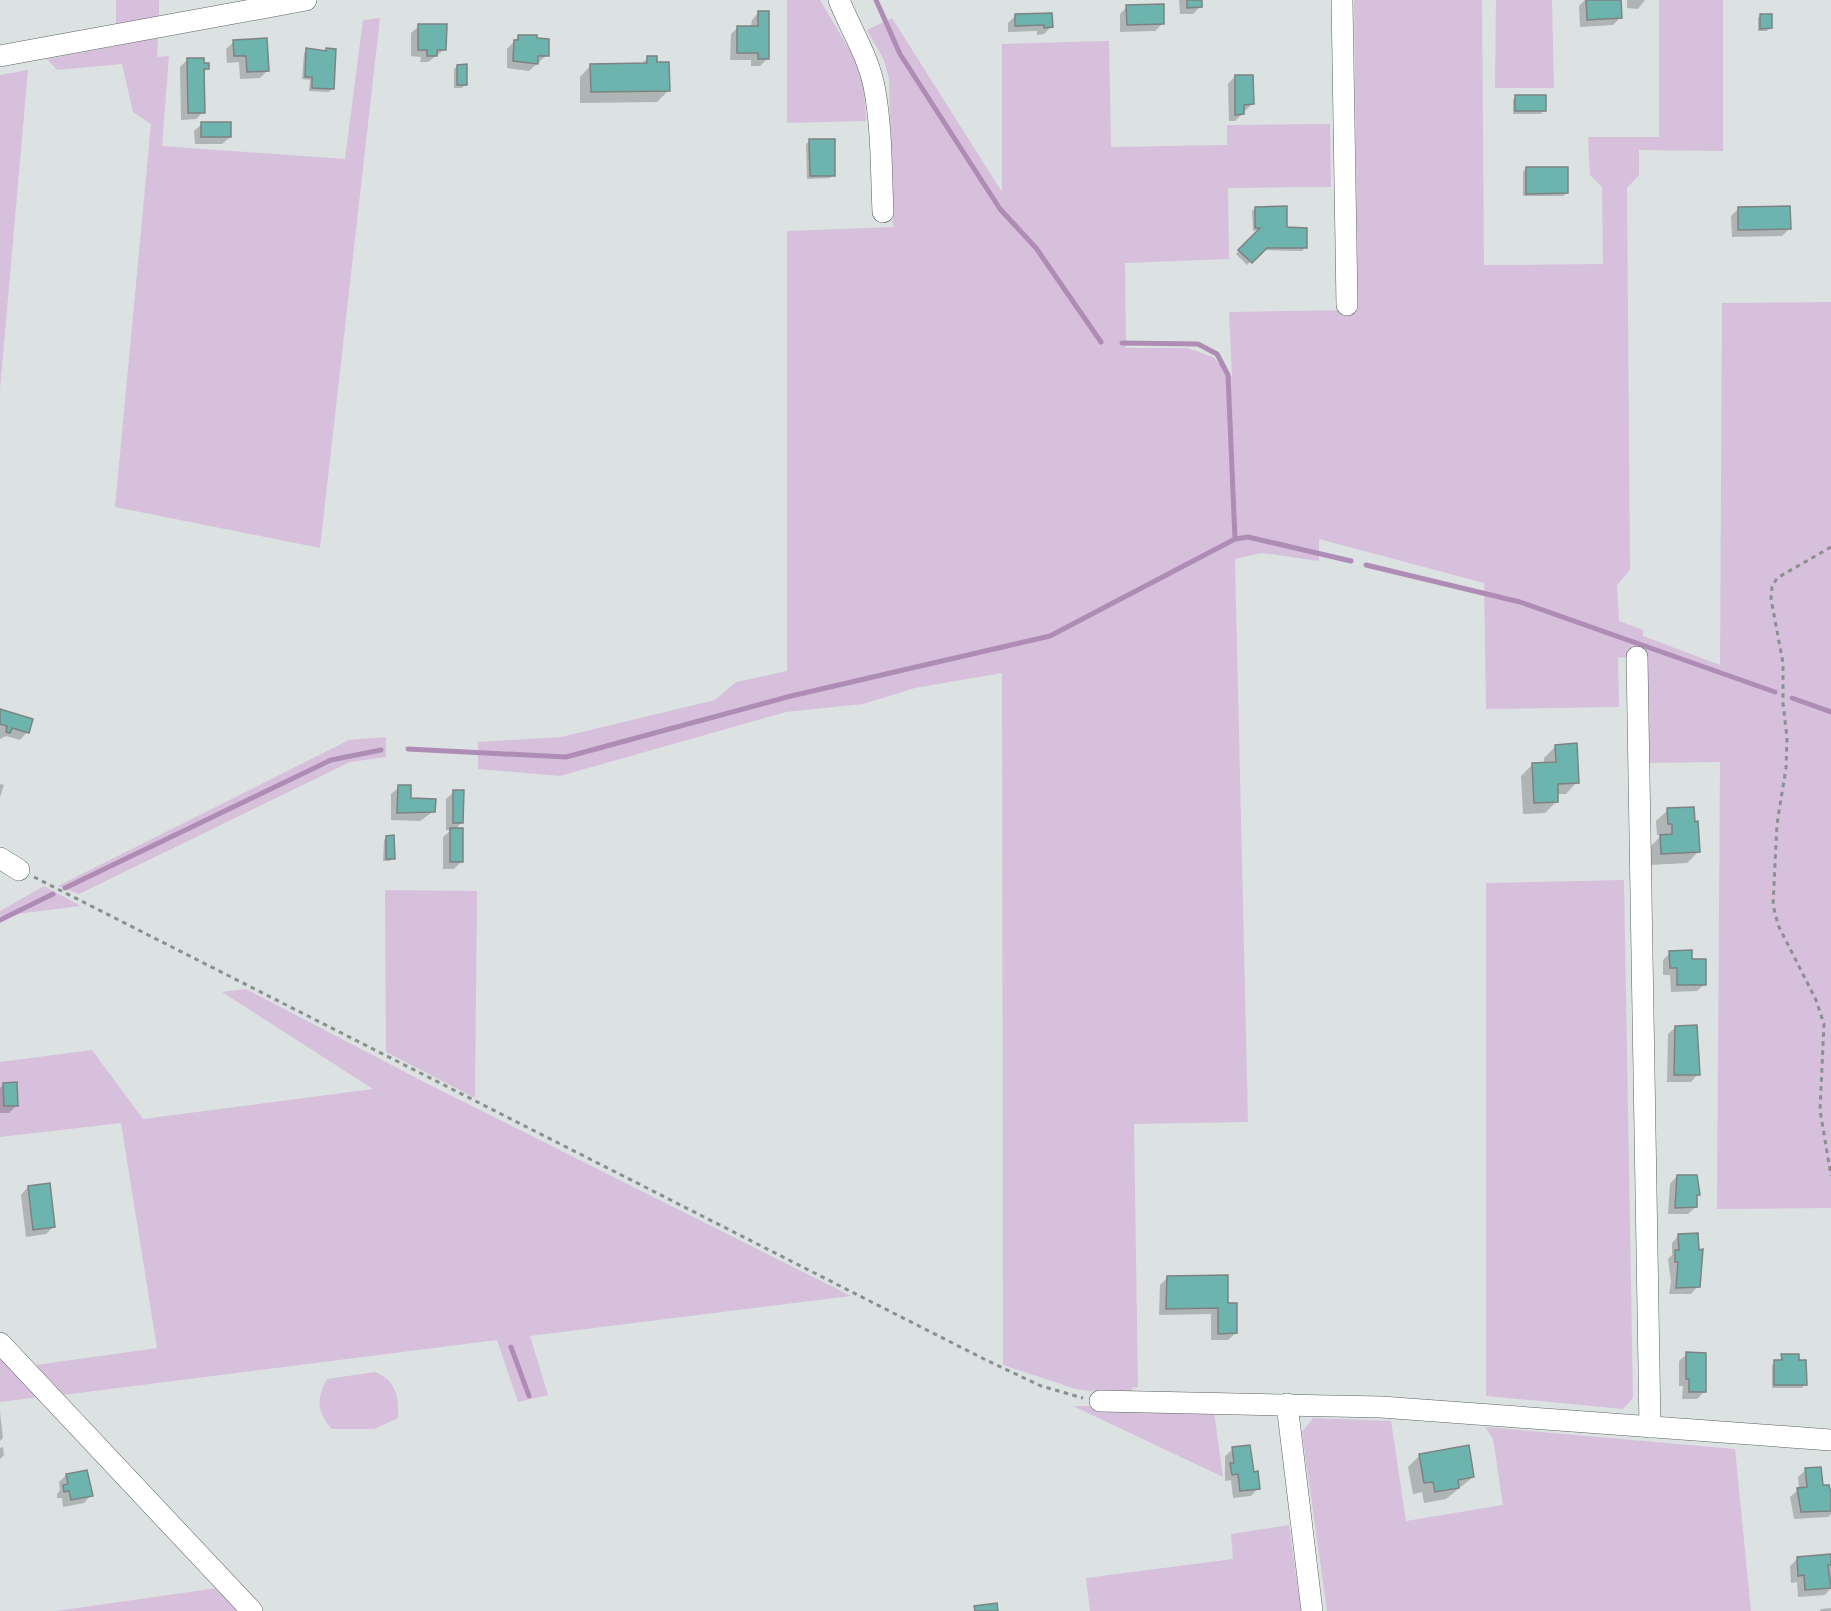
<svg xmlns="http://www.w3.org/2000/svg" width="1831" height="1611" font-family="Lato,sans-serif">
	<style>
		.green { fill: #d7c0dc }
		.shadow { fill: #0003 }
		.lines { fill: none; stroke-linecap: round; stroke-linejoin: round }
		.stream { stroke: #af8cb6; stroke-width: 5 }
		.building { fill: #6eb4ae; stroke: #7c8382; stroke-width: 1.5 }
		.minor-casing { stroke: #5b6261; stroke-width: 22 }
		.path { stroke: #8a8f8f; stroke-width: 3; stroke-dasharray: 4.5 4.5; stroke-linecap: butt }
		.minor { stroke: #fff; stroke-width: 21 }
	</style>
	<rect width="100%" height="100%" fill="#dbe2e1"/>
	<g class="green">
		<path d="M116,0H159V18L116,26Z"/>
		<path d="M787,0H820L858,64L864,90L866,121L787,123Z"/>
		<path d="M1354,0H1482L1484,265L1603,264L1602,187L1590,175L1588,137H1659V0H1723V151L1639,150V175L1627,188L1630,570L1617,585L1619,621L1643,630V636L1720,665L1722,303L1831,302V1208L1717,1209L1720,762L1646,763L1632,659L1618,657L1619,707L1486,709L1484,583L1319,539V561L1262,553L1235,559L1248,1122L1134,1124L1138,1387L1132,1388L1133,1397L1076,1389L1003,1365L1002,673L915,688L863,704L786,712L560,776L478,769V742L561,737L715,700L736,682L787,671V231L893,227L889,79L884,60L867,30L892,18L1002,192V44L1109,41L1111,147L1227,145V125L1330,124L1331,187L1228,188L1229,259L1125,263L1126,348H1188L1213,357L1232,377L1229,312L1358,310Z"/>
		<path d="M1496,0H1552L1554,88H1495Z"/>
		<path d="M380,18L320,548L115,507L151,124L133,112L122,64L57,70L47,59L158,38L157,57L169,56L162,146L345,159L363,20Z"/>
		<path d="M28,70L0,389V75Z"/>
		<path d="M386,737V757L350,762L79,894L58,886L349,740Z"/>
		<path d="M1624,880L1633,1398L1623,1409L1486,1396V883Z"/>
		<path d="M44,886L81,906L0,916V911Z"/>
		<path d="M385,890L477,891L475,1098L386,1052Z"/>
		<path d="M246,989L426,1083L851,1296L530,1336L548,1395L518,1402L497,1340L63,1395L36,1365L157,1348L121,1123L0,1137V1062L92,1050L143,1119L373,1089L222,992Z"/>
		<path d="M0,1355L40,1397L0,1402Z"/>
		<path d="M375,1372C396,1380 399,1397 398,1418L374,1429H332C317,1413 316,1398 327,1379Z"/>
		<path d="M1213,1405L1223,1477L1073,1406Z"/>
		<path d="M1313,1418L1391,1421L1406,1521L1503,1505L1493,1439L1485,1427L1735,1449L1751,1611H1327L1302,1432Z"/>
		<path d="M1289,1525L1301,1611H1090L1086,1578L1233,1559L1231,1534Z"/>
		<path d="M217,1588L239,1611H56Z"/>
	</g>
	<g class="shadow">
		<path d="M1179,0H1200L1201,6L1193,14H1180Z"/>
		<path d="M1585,0H1619L1621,17L1613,25L1580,27L1579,6Z"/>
		<path d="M1627,0H1645L1638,9L1627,8Z"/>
		<path d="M1127,7L1163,23L1155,31L1120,32V14Z"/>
		<path d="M759,12L768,58L760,66H751V60H730L731,34L738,27H751L752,20Z"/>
		<path d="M1761,15L1770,28L1767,31H1758V18Z"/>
		<path d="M1015,16L1051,27L1044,34L1037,35V31L1008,32V23Z"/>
		<path d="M419,26L445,49L428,62H420L421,57L411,56V33Z"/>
		<path d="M518,37L547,55L529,71L507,68V49Z"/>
		<path d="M234,42L267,71L260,78L240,79L239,62L227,63L226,49Z"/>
		<path d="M307,50H334L332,89L329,92L309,91L310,80L302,79L304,53Z"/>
		<path d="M648,58L656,64L669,90L657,102L580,103V77L591,65L641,64Z"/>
		<path d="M188,59L207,69L203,73V112L196,119L181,120L180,67Z"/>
		<path d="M457,66L466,84L462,88H454V69Z"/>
		<path d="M1235,76L1252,104L1235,121H1229L1228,84Z"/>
		<path d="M1516,96L1544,110L1541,114H1513V100Z"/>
		<path d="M202,124L230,137L222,144H195L194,131Z"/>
		<path d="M810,141L834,175L830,178L807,179L806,144Z"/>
		<path d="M1526,168L1567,193L1563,196H1523V172Z"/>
		<path d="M1255,208L1286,229L1305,248L1302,251L1262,250L1247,265L1236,254L1259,230L1253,231L1252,211Z"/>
		<path d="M1739,208L1789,229L1782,236L1732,237L1731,216Z"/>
		<path d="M0,710L27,732L20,740L6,736L0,739Z"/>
		<path d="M1556,746L1577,782L1566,794H1557V801L1545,813L1523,814L1521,776L1532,765L1544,764V758Z"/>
		<path d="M0,784L4,785L0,797Z"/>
		<path d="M399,787L410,800L434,811L420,821L391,820V794Z"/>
		<path d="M454,792L462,822L455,830L462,861L454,869H443V837L451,830H446V799Z"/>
		<path d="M1668,810L1698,852L1687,863L1650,865L1649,848L1662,835H1657L1656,821Z"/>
		<path d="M387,837L393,858L390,861H383L384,840Z"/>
		<path d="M1670,953L1690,961L1705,984L1697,991L1671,992L1670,975H1663V960Z"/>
		<path d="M1676,1027L1698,1074L1691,1082H1667L1668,1034Z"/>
		<path d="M4,1084L17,1105L9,1113H0V1088Z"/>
		<path d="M1677,1176L1699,1195L1696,1198V1207L1688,1214H1668L1670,1184Z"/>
		<path d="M28,1187L53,1227L46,1234L26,1237L21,1195Z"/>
		<path d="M1679,1235L1698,1286L1691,1294H1669L1671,1282L1668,1259L1672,1255V1243Z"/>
		<path d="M1167,1278L1227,1305L1236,1333L1228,1340H1211V1314L1159,1315L1160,1285Z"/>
		<path d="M1687,1354L1705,1391L1697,1399H1682L1683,1386H1679V1361Z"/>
		<path d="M1782,1356L1805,1384L1802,1388H1772V1365L1779,1362Z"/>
		<path d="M0,1412L3,1438L0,1441Z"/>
		<path d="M3,1447L4,1455L0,1459V1448Z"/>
		<path d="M1233,1449L1253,1474L1258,1488L1251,1496L1233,1498L1231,1480L1225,1481V1456Z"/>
		<path d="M1420,1455L1473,1477L1446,1499L1424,1503L1422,1492L1413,1494L1408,1467Z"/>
		<path d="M1806,1470L1831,1495V1514L1828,1517L1794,1519L1790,1497L1799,1489L1798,1477Z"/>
		<path d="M66,1475L91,1495L84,1503L63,1507L62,1498H57V1494L60,1490L59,1482Z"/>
		<path d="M1831,1555V1588L1825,1595L1798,1597L1797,1582L1791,1583L1790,1566L1797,1559Z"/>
		<path d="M1831,1608V1611H1820L1821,1609Z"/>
	</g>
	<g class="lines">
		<g class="stream">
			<path d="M876,0L900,54L1000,209L1036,248L1101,342"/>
			<path d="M1235,539L1248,537L1351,561"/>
			<path d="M1366,565L1520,602L1775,692"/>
			<path d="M1792,698L1831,712"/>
			<path d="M408,749L566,757L791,696L1050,636L1235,539L1228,375L1217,354L1198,344L1122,343"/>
			<path d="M65,888L331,760L381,750"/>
			<path d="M0,920L53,894"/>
			<path d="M511,1347L529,1396"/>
		</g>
	</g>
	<g class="building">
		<path d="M1187,0H1202V7L1187,8Z"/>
		<path d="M1586,0H1621L1622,18L1587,20Z"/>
		<path d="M1164,4V24L1127,25L1126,5Z"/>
		<path d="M758,11H769V59H758V53H737V26H758Z"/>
		<path d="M1052,13L1053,27L1044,28V25L1015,26V14Z"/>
		<path d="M1760,14H1772V28L1760,29Z"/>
		<path d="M418,24H447L446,50H437V56H427V50H418Z"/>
		<path d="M518,35H537V38L549,39V56H538V64L513,61L514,40H518Z"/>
		<path d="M267,38L269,71L247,72L246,56H234L233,40Z"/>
		<path d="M306,48L326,51V48L336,49L334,89L312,88V77H305Z"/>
		<path d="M647,56H657V62H669L670,91L591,92L590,64L647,63Z"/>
		<path d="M187,58H204V63H209V69H204L205,113H188Z"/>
		<path d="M467,64V85H457V65Z"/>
		<path d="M1235,75H1253L1254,104L1244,105V114L1235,115Z"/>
		<rect x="1515" y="95" width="31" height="16"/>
		<rect x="201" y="122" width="30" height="15"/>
		<path d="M809,139H835V176H810Z"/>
		<path d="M1526,167H1568V193L1526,194Z"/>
		<path d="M1287,206V227L1307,228V248H1267L1252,263L1238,250L1260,228H1255V207Z"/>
		<path d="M1790,206L1791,229L1738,230V207Z"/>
		<path d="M0,709L33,719L29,733L12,728L10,733L6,732L7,726L0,724Z"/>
		<path d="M1577,743L1579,783L1558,784V802L1534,803L1532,763L1556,762L1555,745Z"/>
		<path d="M398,785H411V798L436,799L435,812L397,813Z"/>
		<path d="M453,790H464L463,823H453Z"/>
		<path d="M1694,807L1695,822L1698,821L1700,852L1661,854L1660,835L1672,834V824H1668L1667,808Z"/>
		<rect x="450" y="828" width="13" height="34"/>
		<path d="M394,835L395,859H386V836Z"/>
		<path d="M1692,950V959H1706V985H1677V968H1670L1669,951Z"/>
		<path d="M1697,1025L1700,1075H1674L1675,1026Z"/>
		<path d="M17,1082L18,1106H4L3,1083Z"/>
		<path d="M1677,1175H1697L1700,1195H1697V1207L1675,1208Z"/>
		<path d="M50,1183L55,1227L33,1230L28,1186Z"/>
		<path d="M1698,1233L1699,1250L1703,1249L1700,1287L1676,1288L1678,1262H1675V1250H1679L1678,1234Z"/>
		<path d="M1228,1275V1303H1237V1333L1218,1334V1308L1166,1309L1167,1276Z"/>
		<path d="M1686,1352L1706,1353V1392H1689V1379H1686Z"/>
		<path d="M1781,1354H1799V1360H1806L1807,1385H1774V1360H1782Z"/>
		<path d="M1250,1445L1254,1472L1258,1471L1260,1489L1240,1491L1238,1474L1232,1475L1230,1463H1234L1232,1447Z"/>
		<path d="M1469,1445L1474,1477L1458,1480L1459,1488L1435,1492L1433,1482L1424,1483L1419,1454Z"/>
		<path d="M1821,1467L1823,1485H1829L1831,1493V1511L1801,1512L1797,1488L1807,1487L1805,1468Z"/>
		<path d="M87,1470L93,1496L71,1500L69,1491L64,1492L63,1485L68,1484L66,1474Z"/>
		<path d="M1831,1554V1565H1828L1831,1588L1805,1590L1804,1575L1798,1576L1797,1557Z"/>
		<path d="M997,1603L998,1611H975L974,1606Z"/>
	</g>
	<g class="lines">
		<defs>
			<g id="minor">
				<path d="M839,0C850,28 868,56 874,86C882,127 881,170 883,212"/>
				<path d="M1342,0L1347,305"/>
				<path d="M0,56L306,0"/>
				<path d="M1637,657L1650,1427"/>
				<path d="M0,858L19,870"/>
				<path d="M0,1343L252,1611"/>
				<path d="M1100,1401L1381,1407L1831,1440"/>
				<path d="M1287,1404L1312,1611"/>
			</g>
		</defs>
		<use href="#minor" class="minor-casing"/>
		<g class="path">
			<path d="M1831,547L1777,578L1772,587L1771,599L1783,663V703L1787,738L1786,768L1777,824L1773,905L1778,925L1816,1000L1824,1024L1820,1110L1831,1176"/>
			<path d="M34,877L984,1359L1041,1386L1083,1398"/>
		</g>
		<use href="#minor" class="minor"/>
	</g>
</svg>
